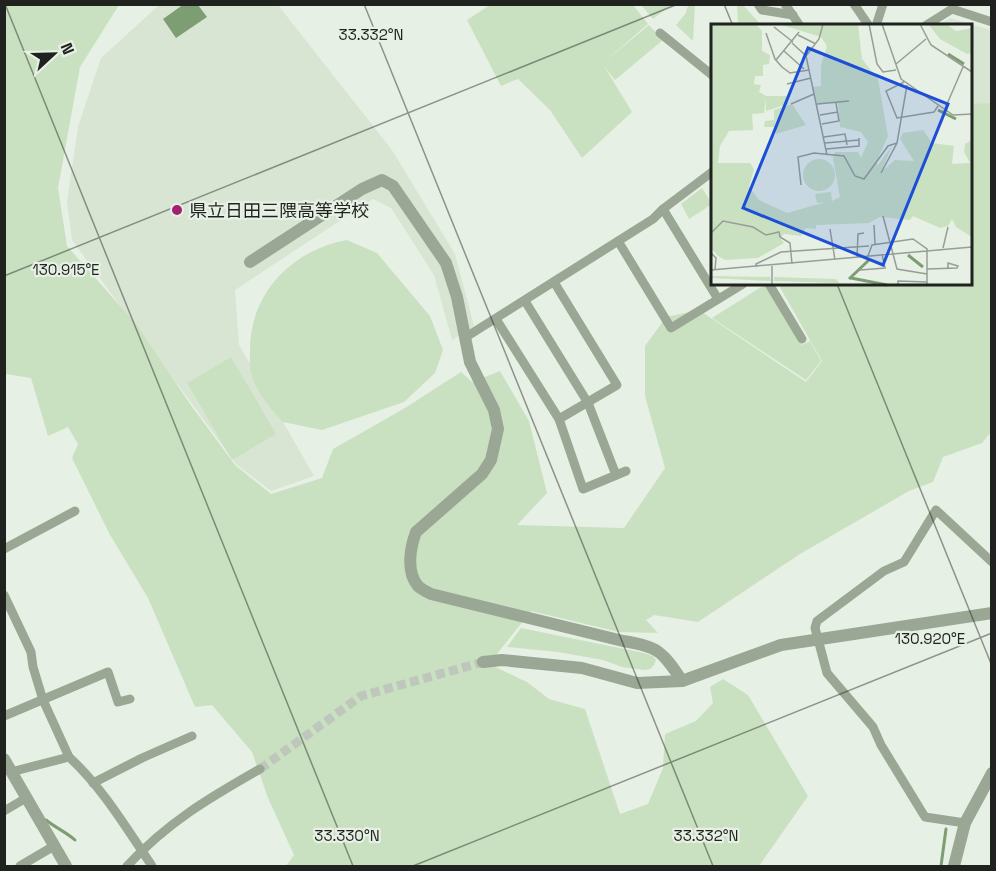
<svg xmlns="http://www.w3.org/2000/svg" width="996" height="871" font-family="'Space Grotesk','Noto Sans JP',sans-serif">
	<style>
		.built { fill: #d8e5d3 }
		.green { fill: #c9e1c1 }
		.water { fill: #7d9d72 }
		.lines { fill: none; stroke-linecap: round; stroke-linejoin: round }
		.stream { stroke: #7d9d72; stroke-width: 3 }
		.minor-tunnel { stroke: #bfc7bc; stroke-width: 9; stroke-dasharray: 9 4.5; stroke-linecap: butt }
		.minor { stroke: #99a794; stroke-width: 9 }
		.tertiary { stroke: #99a794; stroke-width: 12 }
		.ticks { fill: none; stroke: #1f221e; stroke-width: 1.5; stroke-opacity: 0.45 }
		.poi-dot { fill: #a12071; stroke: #e7f0e4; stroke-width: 2 }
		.labels { text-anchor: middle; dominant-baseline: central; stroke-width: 4.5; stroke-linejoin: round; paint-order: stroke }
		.poi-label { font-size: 18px; fill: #1f221e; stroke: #e7f0e4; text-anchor: start }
		.inset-river { fill: none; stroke: #7d9d72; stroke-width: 3 }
		.inset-road { fill: none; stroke: #979e95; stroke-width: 1.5 }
		.view { fill: #1d4ed8; fill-opacity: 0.15; stroke: #1d4ed8; stroke-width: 3 }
		.inset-edge { fill: none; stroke: #1f221e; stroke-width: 3 }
		.ticks-label { font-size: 15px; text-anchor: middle; fill: #1f221e; stroke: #e7f0e4; stroke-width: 4.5; stroke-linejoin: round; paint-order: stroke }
	</style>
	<rect width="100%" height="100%" fill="#e7f0e4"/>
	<g class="built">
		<path d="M159,5H278L392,150L455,254L474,326L452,340L434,275L391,208L373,199L235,290L239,345L314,476L271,491L236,464L72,240L67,202L78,127L101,58Z"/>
		<path d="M950,18L991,30V197L971,195L970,26H937Z"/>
	</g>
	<g class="green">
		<path d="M690,4L695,5L693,41L676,25L686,13L687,8Z"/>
		<path d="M4,5H119L80,67L58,188L67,246L137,325L190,404L235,465L271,494L322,478L333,449L405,408L461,372L472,382L500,371L529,421L547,493L517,525L624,528L665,468L645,396V346L666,317L699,310L806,382L822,361L778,284H970L971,104L991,103V432L982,443L943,457L933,482L909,491L800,554L698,622L654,615L646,620L658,633L619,632L531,611L489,664L527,682L549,699L585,709L620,814L648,804L663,768L665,734L696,721L713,703L710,687L723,679L748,695L808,796L759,866H286L294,855L268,798L252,752L212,705L195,707L148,598L109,533L72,458L78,444L68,427L48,436L31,378L5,374Z"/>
		<path d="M490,5H633L648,24L603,63L649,25L663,40L615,80L604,66L632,112L582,158L550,110L518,79L501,86L467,20Z"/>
		<path d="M641,5H671L653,19Z"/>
		<path d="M737,5H743L761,25H738Z"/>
		<path d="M702,188L712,204L689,219L681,204Z"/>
		<path d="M347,240L377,253L430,316L443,350L435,373L404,402L322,430L283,422C270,408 256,392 251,373C249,366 250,357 250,350C250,293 292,250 347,240Z"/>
		<path d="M766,284L802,345L810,341L821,361L806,380L712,318Z"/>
		<path d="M231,357L276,434L232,460L187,383Z"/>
		<path d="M521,628L644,653L653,656L656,660L654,665L650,669L644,670L622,667L603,660L558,652L507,647Z"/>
	</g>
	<path class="water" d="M184,4L198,5L207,17L176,38L163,19Z"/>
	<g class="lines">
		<g class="stream">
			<path d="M46,820C56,828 66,832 75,840"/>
			<path d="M941,866L946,829"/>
		</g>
		<path class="minor-tunnel" d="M260,769L361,696L483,662"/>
		<g class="minor">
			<path d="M758,4L762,10L793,15"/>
			<path d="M785,4L800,26"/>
			<path d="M854,4L869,26"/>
			<path d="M952,9L992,22"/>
			<path d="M876,26L883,4"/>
			<path d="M925,26L952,9L953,4"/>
			<path d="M660,33L712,75"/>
			<path d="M663,209L718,299"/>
			<path d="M618,241L671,328L743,284"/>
			<path d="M554,282L617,385L559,419"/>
			<path d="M769,284L802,339"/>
			<path d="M525,301L588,403L616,475"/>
			<path d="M496,319L559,419L583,489L626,471"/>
			<path d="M466,337L653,219L663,209L712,172"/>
			<path d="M4,549L75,511"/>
			<path d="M4,595L31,652L33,667L43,700L69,757"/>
			<path d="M4,716L108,672L118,702L130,699"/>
			<path d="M11,772L69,757C102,787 127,829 152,866"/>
			<path d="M93,783L142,758L192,736"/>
			<path d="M4,811L26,798"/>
			<path d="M965,823L925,817L881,745L873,727L827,673L815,628L817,621L884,571L904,562L936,510L992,562"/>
			<path d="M20,866L54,846"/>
			<path d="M127,866C168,822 209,798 260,769"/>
		</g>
		<g class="tertiary">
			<path d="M250,262L362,189L382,180L393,186L446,263L457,297L470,362L494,410L498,429L491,460L482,474L416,532C410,548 406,572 418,586C421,589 427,592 431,594L623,641C658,646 663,652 682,681"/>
			<path d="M483,662L502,660L582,668L637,683L682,681L781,645L992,613"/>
			<path d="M4,759L66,866"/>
			<path d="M954,866L965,823L992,773"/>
		</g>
	</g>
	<path class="ticks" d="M5,4L353,866M364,4L713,866M724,4L733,26M4,276L678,4M837,284L992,666M413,866L992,633"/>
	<circle class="poi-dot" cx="177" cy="210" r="6"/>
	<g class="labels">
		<g class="poi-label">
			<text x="189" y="210">県立日田三隈高等学校</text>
		</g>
	</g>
	<g transform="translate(711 24)">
		<rect width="261" height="261" fill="#e7f0e4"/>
		<path d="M0,0H45L51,7V27L59,31L58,40L52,41V52H44L43,60L50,61L48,68L55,72H75L77,76V80L55,87V75L53,89L41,90L42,106L18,107L9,122L7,139H39L43,145L38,163L48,176L76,189L115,178L106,179L104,170L120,168L121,177L129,173L122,134L124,128H147L150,134L157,118L150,108L129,103L127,79H106L102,63L110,62V41L116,22L110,13L68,0H147L151,35L167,55L177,112L165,139L167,141L181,122L170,148L184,136L203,137L189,115L192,109L212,106L221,119L243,122L241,140L259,139L253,128L254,120L261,116V213L245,203L241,195L237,202L229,204L202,192L199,196L169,193L158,199L105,201V205L95,204L90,212L73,210L69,214L73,219L47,234L14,236L7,232L0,224ZM217,0H235L245,7L261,4V29L256,30L229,15ZM81,80L95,101L65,110L64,103H53L54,97L63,96V86ZM92 151a16 16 0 1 1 32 0a16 16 0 1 1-32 0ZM0,252L59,253L60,257L0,254ZM63,253L125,255L128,259L63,257Z" fill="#c9e1c1"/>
		<path class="inset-river" d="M237,30L253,40M227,86L245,95M197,231L212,243M140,254L176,261M138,255L159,235"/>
		<path class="inset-road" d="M158,0L166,40L172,48L185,46M171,0L190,55L242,91L261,90M209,0L220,21L261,48M63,3L82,18M55,9L64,35L71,43L79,49L98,46M87,11L105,20M81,19L95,32L116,131M73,27L93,45M95,32L108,15L112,0M65,36L88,8M185,40L215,15M193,58L175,67L186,94L223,88L227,82M76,60L100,54M80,80L103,70M106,80L138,77M233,87L252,43M109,91L127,88M111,100L128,97L125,79M113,113L134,110L136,121M114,119L148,116M115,125L148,122V114M170,149L186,119L196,61M90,161L87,133L103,129L133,132L144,152L153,155L177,122L186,119M172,192L186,245L216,250M163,201L164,220M119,205L124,236M0,209L12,197L42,203L55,211L68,208L69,213L79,219L81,240M232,224L237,203M0,229L5,234L4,246M157,232L161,221L202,215L216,225V261M146,233L147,210L153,209M61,242V261M46,243L45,240L70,228L158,222M216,245L246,244L247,242L237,239V244M0,246L261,223M149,246L174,244L171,230M187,261V257L216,258"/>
		<path class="view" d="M97,24L237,80L172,241L32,184Z"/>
		<rect width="261" height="261" class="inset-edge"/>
	</g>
	<g class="ticks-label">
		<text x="371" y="40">33.332°N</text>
		<text x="66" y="275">130.915°E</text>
		<text x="930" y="644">130.920°E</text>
		<text x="347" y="841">33.330°N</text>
		<text x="706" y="841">33.332°N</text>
	</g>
	<rect width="996" height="871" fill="none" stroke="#1f221e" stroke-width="12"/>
	<g transform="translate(54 54) rotate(68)" stroke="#e7f0e4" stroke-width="4.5" paint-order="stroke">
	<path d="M0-4.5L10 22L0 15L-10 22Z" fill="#1f221e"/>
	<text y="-9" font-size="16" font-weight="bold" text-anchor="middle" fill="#1f221e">N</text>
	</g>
</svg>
